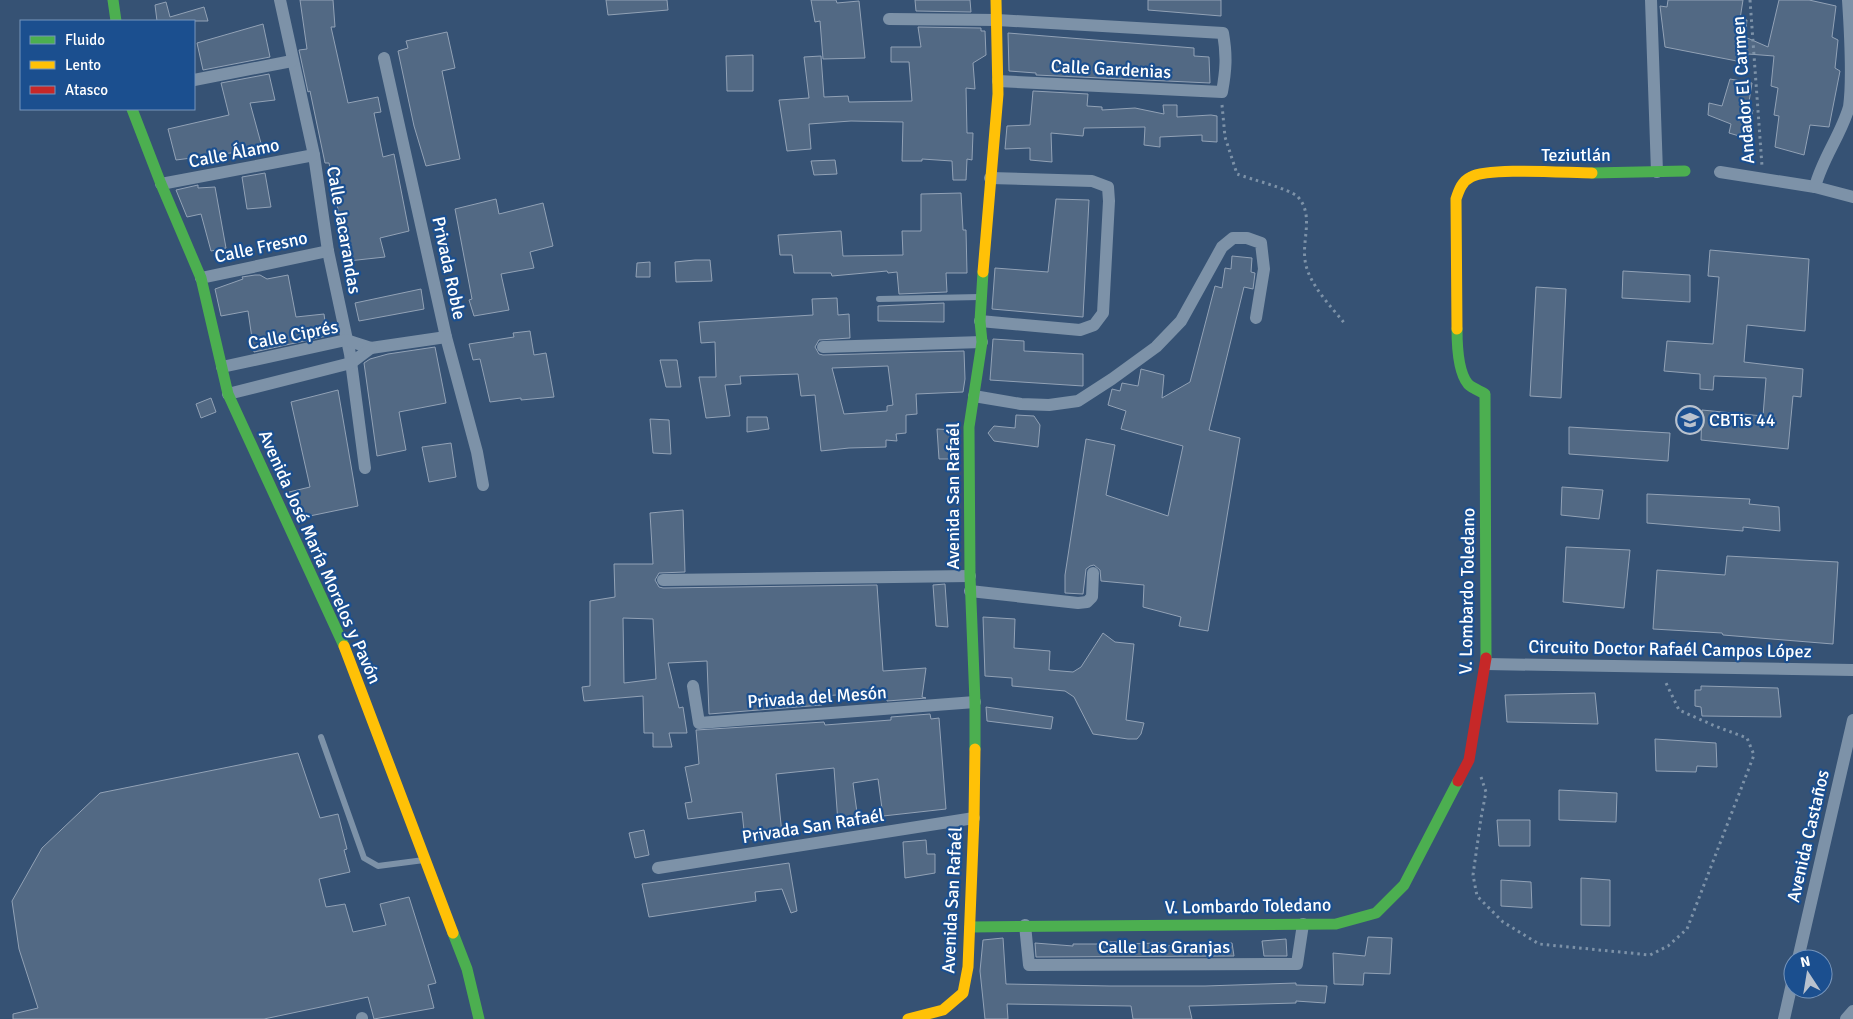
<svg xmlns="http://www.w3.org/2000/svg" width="1853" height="1019" font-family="Signika,sans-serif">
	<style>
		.building { fill: #526984; stroke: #92a2b6; fill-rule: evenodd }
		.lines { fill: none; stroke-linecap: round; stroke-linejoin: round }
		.path { stroke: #7d92a8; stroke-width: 3; stroke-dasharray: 2.5 4; stroke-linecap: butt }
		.lane { stroke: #7d92a8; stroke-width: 6 }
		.street { stroke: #7d92a8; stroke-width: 12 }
		.fast { stroke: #4caf50; stroke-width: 11 }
		.slow { stroke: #ffc107; stroke-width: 11 }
		.jam { stroke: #c62828; stroke-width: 11 }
		.labels { text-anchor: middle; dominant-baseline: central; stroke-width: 4.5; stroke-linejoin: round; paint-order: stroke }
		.street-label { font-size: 18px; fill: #fff; stroke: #1b4f8f }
		.poi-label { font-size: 18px; fill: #fff; stroke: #1b4f8f; text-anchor: start }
	</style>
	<rect width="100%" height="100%" fill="#365274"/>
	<g class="building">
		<path d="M300,0H333L335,27H331L348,103L378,97L381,112L374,113L383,157L394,154L409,231L380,238L385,257L348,261L329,163H325L310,91L308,92L299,50L307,49Z"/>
		<path d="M606,0H667L668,10L608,15Z"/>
		<path d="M811,0H836L837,3L859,1L865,58L823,59L820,21L815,22Z"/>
		<path d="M915,0H970L971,12L916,11Z"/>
		<path d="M1148,0H1221V16L1148,10Z"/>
		<path d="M1668,0H1743L1740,19L1747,20L1745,37L1768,47L1779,0H1809L1836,6L1832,37L1838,40L1835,68L1840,71L1829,127L1810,125L1804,155L1775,147L1779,116L1774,115L1778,88L1771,86L1774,56L1748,54L1747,63L1665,47L1660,6L1667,7Z"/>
		<path d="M166,2L170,17L204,7L208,21H157L155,5Z"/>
		<path d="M263,24L270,57L203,70L197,43Z"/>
		<path d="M918,27L981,28V31H985L986,55L973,63L975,89L966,88L967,133H973L972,160L967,159L966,180H953L952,161L922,159V161H902L903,122L851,121L809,124L811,149L787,151L779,100L809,98L804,57L821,56L824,97L848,96L849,102L912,101L909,62H891V47H921Z"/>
		<path d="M447,32L455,68L442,71L460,159L426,166L414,126L398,51L408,48L406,41Z"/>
		<path d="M1008,33L1194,48V56L1209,57L1210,83L1036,75V73L1009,71Z"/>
		<path d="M753,55V91H727L726,56Z"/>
		<path d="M269,74L275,100L250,103L262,147L246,151L176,160L168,129L229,115L221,83Z"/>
		<path d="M1730,79L1752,83L1748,108L1753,110L1746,138L1729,133L1731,124L1708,115L1709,103L1722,106Z"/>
		<path d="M1033,91L1088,94L1087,106L1102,107V110L1135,108L1164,114L1163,105H1177V117L1211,115L1217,116V142L1202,141V135L1160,137V147L1144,145L1145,127L1084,128L1083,136L1051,133L1052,162L1030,160V148L1005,149L1007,126L1030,125Z"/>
		<path d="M835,160L837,174L814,175L811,161Z"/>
		<path d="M265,173L271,207L247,209L242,177Z"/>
		<path d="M198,185V188L215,187L226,248L211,251L201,214L187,217L176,190Z"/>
		<path d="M961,193L963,230H966L967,273H946L947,292L899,294L897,272L888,273L887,271L832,276L831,273H794L792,255H780L778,235L841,231L843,256L903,255L902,231H921V194Z"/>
		<path d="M496,199L499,214L543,203L553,246L530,252L534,268L501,274L509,310L474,316L469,300L472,299L455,209Z"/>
		<path d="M1056,199L1089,200L1083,317L992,309L995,268L1048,272Z"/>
		<path d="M1710,250L1809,259L1805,331L1747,325L1744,362L1803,369L1801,397L1793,396L1788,449L1701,440L1702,410L1763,416L1766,378L1714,376L1713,390L1700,389V374L1664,371L1667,341L1713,344L1719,277L1708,276Z"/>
		<path d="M1232,256L1252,258L1251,272L1255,273L1253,289L1244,287L1209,430L1240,438L1208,631L1179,626L1181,617L1143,607L1144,585L1101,581L1100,570L1094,565L1090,566L1086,569L1083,594L1065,593V575L1086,439L1115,445L1106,495L1168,516L1183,446L1121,429L1126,411L1108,405L1112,389L1120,391L1122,383L1138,386L1141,369L1164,375L1162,398L1190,382L1215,286L1222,288L1225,268L1231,269Z"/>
		<path d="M695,260H710L712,281L676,282L675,262Z"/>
		<path d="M650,262V277H636L637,263Z"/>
		<path d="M1623,271L1690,275V302L1622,298Z"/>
		<path d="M255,275H260L267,279L288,275L296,317L324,314L327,336L254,352L248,311L221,316L215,289L243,279L242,277Z"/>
		<path d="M1536,287L1566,289L1561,398L1530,396Z"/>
		<path d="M421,289L424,309L359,321L355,303Z"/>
		<path d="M837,298L838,315L849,314L850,338L819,340L815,347L819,354L823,355L964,351L965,379L963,392L916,394L917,414L906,415V433L896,434L897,441L886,440V447L849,448L821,451L815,395L801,396L798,374L740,376L741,384L725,385L730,416L706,418L699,377H716L715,342L701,343L699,322L813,315L812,299ZM888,366L893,405L887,406V411L844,414L832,368Z"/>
		<path d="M944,303V322L878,321V306Z"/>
		<path d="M530,331L534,355L546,353L554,397L521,400V398L490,402L480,359L473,360L469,344L514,337L513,333Z"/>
		<path d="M993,339L1024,341V351L1083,354V386L990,380Z"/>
		<path d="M435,347L446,403L399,412L406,450L377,456L364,363L370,359L388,354Z"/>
		<path d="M660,360H677L681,387H666Z"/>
		<path d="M338,390L358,506L300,518L289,492L310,487L291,402Z"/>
		<path d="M211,398L216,412L201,418L196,404Z"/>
		<path d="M1016,415L1034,416L1040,425L1038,447L994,441L988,433L994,426L1015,428Z"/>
		<path d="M747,417H767L769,429L747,432Z"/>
		<path d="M650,419L669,420L671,454L653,453Z"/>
		<path d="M1569,427L1670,433L1668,461L1569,454Z"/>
		<path d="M937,429L955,430L956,459H939Z"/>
		<path d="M451,443L456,477L429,482L422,447Z"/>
		<path d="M1562,487L1603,490L1599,519L1561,515Z"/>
		<path d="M1647,494L1750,499L1749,504L1779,507L1780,531L1743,527V531L1647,523Z"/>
		<path d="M683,510L685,572L659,573L655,580L659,587L663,588L877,585L883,671L926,668L922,697L926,698L887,701L885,692L821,696L822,705L709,714L707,661L668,663L679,708L683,707L687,733H669L672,747H653V733H644L643,696L584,701L582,687L590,686V601L615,597L614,564H653L650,513ZM623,618L653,619L656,679L624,683Z"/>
		<path d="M1566,547L1630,550L1624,608L1563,602Z"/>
		<path d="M1727,556L1838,562L1833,644L1723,635L1722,633L1653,629L1657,570L1725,575Z"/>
		<path d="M945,584L948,627L936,626L933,585Z"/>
		<path d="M983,617L1015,619L1014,648L1050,651L1049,670L1073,672L1081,667L1103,633L1115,642L1134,644L1126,720L1144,723L1141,734L1137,739H1128L1093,734L1074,697L1065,691L1012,686V678L985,676Z"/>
		<path d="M1701,686L1778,688L1781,717L1702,716L1701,707L1695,706V690H1701Z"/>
		<path d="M1595,693L1598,724L1507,722L1505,695Z"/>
		<path d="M986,707L1053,717L1051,729L987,721Z"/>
		<path d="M930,714L931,719L939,718L946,809L883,816L878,779L853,783L858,820L838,823L834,768L776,774L782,834L745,840L742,812L688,819L685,803L692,802L685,767L699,764L696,730L824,722L825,725L891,720V717Z"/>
		<path d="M1655,739L1716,743L1717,767L1697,766L1696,772L1656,771Z"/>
		<path d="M298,753L320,818L338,814L347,849L344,850L350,872L319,879L326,907L345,904L353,932L386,925L380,904L409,897L436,983L428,985L434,1008L374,1019L368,997L264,1019H13V1014L38,1008L19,949L12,901L42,848L100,793Z"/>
		<path d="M1559,790L1617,793L1616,822L1559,820Z"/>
		<path d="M1497,820H1530V846H1499Z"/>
		<path d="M644,830L649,855L635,858L629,833Z"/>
		<path d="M926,840L927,854H935V873L905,878L903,842Z"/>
		<path d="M789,863L797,911L791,913L782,889L755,892L756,901L649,917L642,884Z"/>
		<path d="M1581,878L1610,880V926L1581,925Z"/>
		<path d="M1501,880L1531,882L1532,908L1501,906Z"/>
		<path d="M1368,937L1392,938L1390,974L1364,973L1363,985L1334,984L1333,953L1365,956Z"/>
		<path d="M1003,938L1006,984L1110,986H1205L1296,983V985L1327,986L1325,1003L1296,1001V1003L1189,1006L1192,1019H1133L1131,1006L1007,1004L1008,1019H985L980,971L983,940Z"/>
		<path d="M1286,939L1287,956H1264L1262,941Z"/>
		<path d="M1108,942H1124V944L1159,943L1160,946L1232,943L1234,956L1036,957L1035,943L1073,946V944H1108Z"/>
	</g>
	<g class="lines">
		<g class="path">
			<path d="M1750,0L1762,166"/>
			<path d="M1222,105L1225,137L1237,174C1250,179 1290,189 1298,197C1314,215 1302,239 1305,260C1308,284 1331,306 1345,324"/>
			<path d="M1481,777L1486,792L1481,818L1473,875L1477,896L1503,922L1539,944L1650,955L1668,946L1687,929L1754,755L1747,738L1715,726L1679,710L1665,681"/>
		</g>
		<g class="lane">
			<path d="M879,299L980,297"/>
			<path d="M321,737L364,858L378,866L424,860"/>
		</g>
		<g class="street">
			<path d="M280,0L314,155L328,251L350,354L365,468"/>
			<path d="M1651,0L1657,172"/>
			<path d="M889,19L997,20L1223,33C1227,56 1226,70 1222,92L998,81"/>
			<path d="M384,58L446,337L477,452L483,485"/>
			<path d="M194,80L292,61"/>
			<path d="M1720,172L1815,187L1853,197"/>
			<path d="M161,184L314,155"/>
			<path d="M1815,187C1822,159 1841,135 1849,107C1853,79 1850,30 1848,0"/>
			<path d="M201,278L328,251"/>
			<path d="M980,321L1080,330L1094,325L1103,313L1109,201L1108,187L1092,181L990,178"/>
			<path d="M823,347L982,342"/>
			<path d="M222,367L346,340L371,348L446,337"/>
			<path d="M228,394L351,363L371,348"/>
			<path d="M974,396L1021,404L1049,405L1078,401L1112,379L1156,347L1181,321L1222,247L1233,238H1247L1261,243L1264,269L1256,318"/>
			<path d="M663,580L970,576"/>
			<path d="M970,591L1078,603L1087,602L1092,597L1093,573"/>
			<path d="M1486,664L1853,670"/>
			<path d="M693,686L699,723L975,702"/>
			<path d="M658,868L974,818"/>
			<path d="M1025,925L1029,965L1297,964L1303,924"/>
			<path d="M1798,959L1853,720"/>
			<path d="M362,1018V1019"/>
			<path d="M1784,1019L1793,979"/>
			<path d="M1846,1019L1853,1011"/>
		</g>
		<g class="fast">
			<path d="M113,0L116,21"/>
			<path d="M132,109L161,184L201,278L228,394L344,646"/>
			<path d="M1592,173L1685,171"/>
			<path d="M1457,329C1457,343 1458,372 1468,384C1472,388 1480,391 1485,394L1486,658"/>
			<path d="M975,749V702L970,576L969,427L982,342L980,321L983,272"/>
			<path d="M970,927L1336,924L1376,913L1404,885L1458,781"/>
			<path d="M453,933L467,969L479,1019"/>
		</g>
		<g class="slow">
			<path d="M983,272L998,94L996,0"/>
			<path d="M1457,329L1456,199C1459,190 1462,181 1471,177C1489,167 1568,173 1592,173"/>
			<path d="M344,646L453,933"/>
			<path d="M908,1019L943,1010L963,993L968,967L974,818L975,749"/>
		</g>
		<path class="jam" d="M1458,781L1469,760L1486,658"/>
	</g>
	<defs>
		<symbol id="school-ring" viewBox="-11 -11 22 22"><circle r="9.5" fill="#1b4f8f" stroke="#b9c2ce" stroke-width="1.5"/><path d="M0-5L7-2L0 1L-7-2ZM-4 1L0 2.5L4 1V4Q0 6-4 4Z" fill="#b9c2ce"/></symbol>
	</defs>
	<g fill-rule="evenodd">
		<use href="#school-ring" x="1674" y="404" width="32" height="32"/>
	</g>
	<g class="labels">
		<g class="street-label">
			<text transform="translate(1111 69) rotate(3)">Calle Gardenias</text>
			<text transform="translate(1743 90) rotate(-94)">Andador El Carmen</text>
			<text transform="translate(234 153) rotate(-11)">Calle Álamo</text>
			<text x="1576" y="155">Teziutlán</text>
			<text transform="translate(344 230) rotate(80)">Calle Jacarandas</text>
			<text transform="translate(261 247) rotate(-12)">Calle Fresno</text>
			<text transform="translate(449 268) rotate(78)">Privada Roble</text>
			<text transform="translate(293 335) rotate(-11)">Calle Ciprés</text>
			<text transform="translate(953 496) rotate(-90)">Avenida San Rafaél</text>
			<text transform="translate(320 557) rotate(66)">Avenida José María Morelos y Pavón</text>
			<text transform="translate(1467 591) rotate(-89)">V. Lombardo Toledano</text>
			<text transform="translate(1670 649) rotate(1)">Circuito Doctor Rafaél Campos López</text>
			<text transform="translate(817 697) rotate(-4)">Privada del Mesón</text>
			<text transform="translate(813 826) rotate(-9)">Privada San Rafaél</text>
			<text transform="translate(1808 836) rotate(-77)">Avenida Castaños</text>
			<text transform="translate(952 900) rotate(-87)">Avenida San Rafaél</text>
			<text transform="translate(1248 906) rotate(-1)">V. Lombardo Toledano</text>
			<text x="1164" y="947">Calle Las Granjas</text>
		</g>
		<g class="poi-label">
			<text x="1709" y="420">CBTis 44</text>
		</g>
	</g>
	<rect x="20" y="20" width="175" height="90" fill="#1b4f8f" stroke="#7695bc"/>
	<rect x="30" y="36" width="25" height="8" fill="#4caf50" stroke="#7695bc"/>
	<text x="65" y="45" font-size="15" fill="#ffffff">Fluido</text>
	<rect x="30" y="61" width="25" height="8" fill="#ffc107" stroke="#7695bc"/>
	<text x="65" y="70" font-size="15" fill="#ffffff">Lento</text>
	<rect x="30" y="86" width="25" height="8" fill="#c62828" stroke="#7695bc"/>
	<text x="65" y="95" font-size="15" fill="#ffffff">Atasco</text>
	<g transform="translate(1808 974) rotate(348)"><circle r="24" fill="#1b4f8f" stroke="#7695bc"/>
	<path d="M0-4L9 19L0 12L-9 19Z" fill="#b9c2ce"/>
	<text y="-8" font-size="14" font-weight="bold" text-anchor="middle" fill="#ffffff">N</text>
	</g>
</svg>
